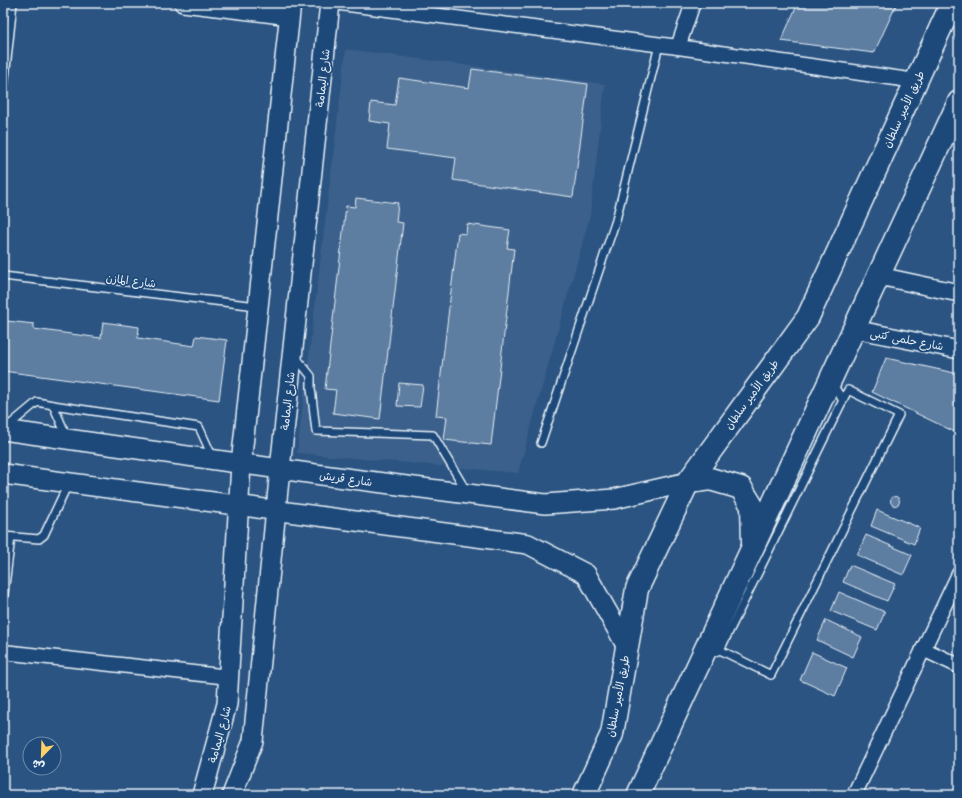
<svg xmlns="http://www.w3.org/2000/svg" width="962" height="798" font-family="Mali,'Playpen Sans Arabic',sans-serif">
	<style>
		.built { fill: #3a608b }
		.building { fill: #5d7da1; stroke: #e8f1f8 }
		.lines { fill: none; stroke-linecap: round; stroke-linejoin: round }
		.service-casing { stroke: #e8f1f8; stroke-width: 10 }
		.minor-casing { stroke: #e8f1f8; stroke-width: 17 }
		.tertiary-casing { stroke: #e8f1f8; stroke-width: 20 }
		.secondary-casing { stroke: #e8f1f8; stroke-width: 22 }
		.primary-casing { stroke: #e8f1f8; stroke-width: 25 }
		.service { stroke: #1f4a7a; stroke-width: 7 }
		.minor { stroke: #1f4a7a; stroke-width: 14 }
		.tertiary { stroke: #1f4a7a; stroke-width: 17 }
		.secondary { stroke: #1f4a7a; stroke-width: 19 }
		.primary { stroke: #1f4a7a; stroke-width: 22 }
		.labels { text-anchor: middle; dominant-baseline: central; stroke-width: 3.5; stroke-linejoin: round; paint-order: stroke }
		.street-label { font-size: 11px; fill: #e8f1f8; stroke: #1f4a7a }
	</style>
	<rect width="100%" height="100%" fill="#2b5482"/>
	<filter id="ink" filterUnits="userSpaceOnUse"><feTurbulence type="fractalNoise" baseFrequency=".025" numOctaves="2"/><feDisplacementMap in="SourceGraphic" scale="8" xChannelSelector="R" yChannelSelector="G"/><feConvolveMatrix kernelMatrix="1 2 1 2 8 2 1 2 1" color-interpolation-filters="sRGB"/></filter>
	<g filter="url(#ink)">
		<path class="built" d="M346,49L605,84L590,216L518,473L297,453Z"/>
		<g class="building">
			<path d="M798,3H897L874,53L781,41Z"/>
			<path d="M472,69L588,84L573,197L453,180L456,158L387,149L390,124L369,121L371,102L395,105L399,78L469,88Z"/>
			<path d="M356,198L398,203L396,222L403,223L380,419L333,413L336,390L325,389L346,206L355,207Z"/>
			<path d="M467,224L510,230L507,248L514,249L491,445L444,440L447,417L436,416L458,233L466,234Z"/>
			<path d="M7,321L34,324V329L101,338L103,322L139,327L138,338L194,346L196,336L227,340L219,400L3,371V351Z"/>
			<path d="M886,358L959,374V434L872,392Z"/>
			<path d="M399,383L423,385L420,407L397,406Z"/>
			<circle cx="895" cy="501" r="4.5"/>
			<path d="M877,510L920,528L914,544L871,526Z"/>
			<path d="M866,535L912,555L903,575L857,555Z"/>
			<path d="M850,565L895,584L887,601L843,582Z"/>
			<path d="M839,592L885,612L877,630L831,611Z"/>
			<path d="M826,620L862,637L853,657L817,640Z"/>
			<path d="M812,652L847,668L835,696L800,680Z"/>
		</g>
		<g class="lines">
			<defs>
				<g id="service">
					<path d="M3,97L13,3"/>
					<path d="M3,276L257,306"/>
					<path d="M295,356L311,376V388L316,431L433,435L467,492"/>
					<path d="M833,384L843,401"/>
					<path d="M53,405L67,437"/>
					<path d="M6,428L37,402L53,405L199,427L213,458"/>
					<path d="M541,443L616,220L659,45"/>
					<path d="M3,536L39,539L44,535L68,484"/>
					<path d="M3,602L11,537"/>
					<path d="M708,655L720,650L848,390L899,415L771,675L720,650"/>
				</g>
				<g id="minor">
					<path d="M341,3L678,47L916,81"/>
					<path d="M678,47L693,3"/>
					<path d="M923,649L959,666"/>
					<path d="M3,652L229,677"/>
					<path d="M854,795L959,574"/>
				</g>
				<g id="tertiary">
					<path d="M183,3L290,16"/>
					<path d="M879,276L959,293"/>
					<path d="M854,329L959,350"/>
				</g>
				<g id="secondary">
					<path d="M3,430L322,475L545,504L614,499L688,482"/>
					<path d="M3,474L528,544L586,574L626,645"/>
					<path d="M202,795L227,704L241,464L291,3"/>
					<path d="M232,795L253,741L280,469L330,3"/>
				</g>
				<g id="primary">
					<path d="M688,482L710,479L741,488L752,506L753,542"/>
					<path d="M584,795L612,734L637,589L688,482L808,317L952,3"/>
					<path d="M638,795L959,102"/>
				</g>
			</defs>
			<use href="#service" class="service-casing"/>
			<use href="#minor" class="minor-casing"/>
			<use href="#tertiary" class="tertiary-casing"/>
			<use href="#secondary" class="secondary-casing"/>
			<use href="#primary" class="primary-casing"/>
			<use href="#service" class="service"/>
			<use href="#minor" class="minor"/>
			<use href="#tertiary" class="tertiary"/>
			<use href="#secondary" class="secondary"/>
			<use href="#primary" class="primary"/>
		</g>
	</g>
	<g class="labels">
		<g class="street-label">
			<text transform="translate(322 78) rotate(-84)">شارع اليمامة</text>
			<text transform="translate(903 109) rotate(-65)">طريق الأمير سلطان</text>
			<text transform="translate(131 280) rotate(7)">شارع المازن</text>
			<text transform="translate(907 339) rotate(11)">شارع حلمى كتبى</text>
			<text transform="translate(751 394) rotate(-54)">طريق الأمير سلطان</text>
			<text transform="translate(287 401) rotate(-84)">شارع اليمامة</text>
			<text transform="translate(346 478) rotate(8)">شارع قريش</text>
			<text transform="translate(617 696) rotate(-79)">طريق الأمير سلطان</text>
			<text transform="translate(219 734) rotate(-75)">شارع اليمامة</text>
		</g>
	</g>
	<rect width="962" height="798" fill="none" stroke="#1f4a7a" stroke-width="16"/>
	<rect x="8" y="8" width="946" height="782" fill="none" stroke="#e8f1f8" stroke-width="1.5" filter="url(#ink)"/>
	<g transform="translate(42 756) rotate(203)"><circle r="19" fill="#1f4a7a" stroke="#6f8dac"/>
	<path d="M0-3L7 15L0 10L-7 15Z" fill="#ffd166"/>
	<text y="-6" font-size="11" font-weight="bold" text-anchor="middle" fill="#e8f1f8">ش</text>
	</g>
</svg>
